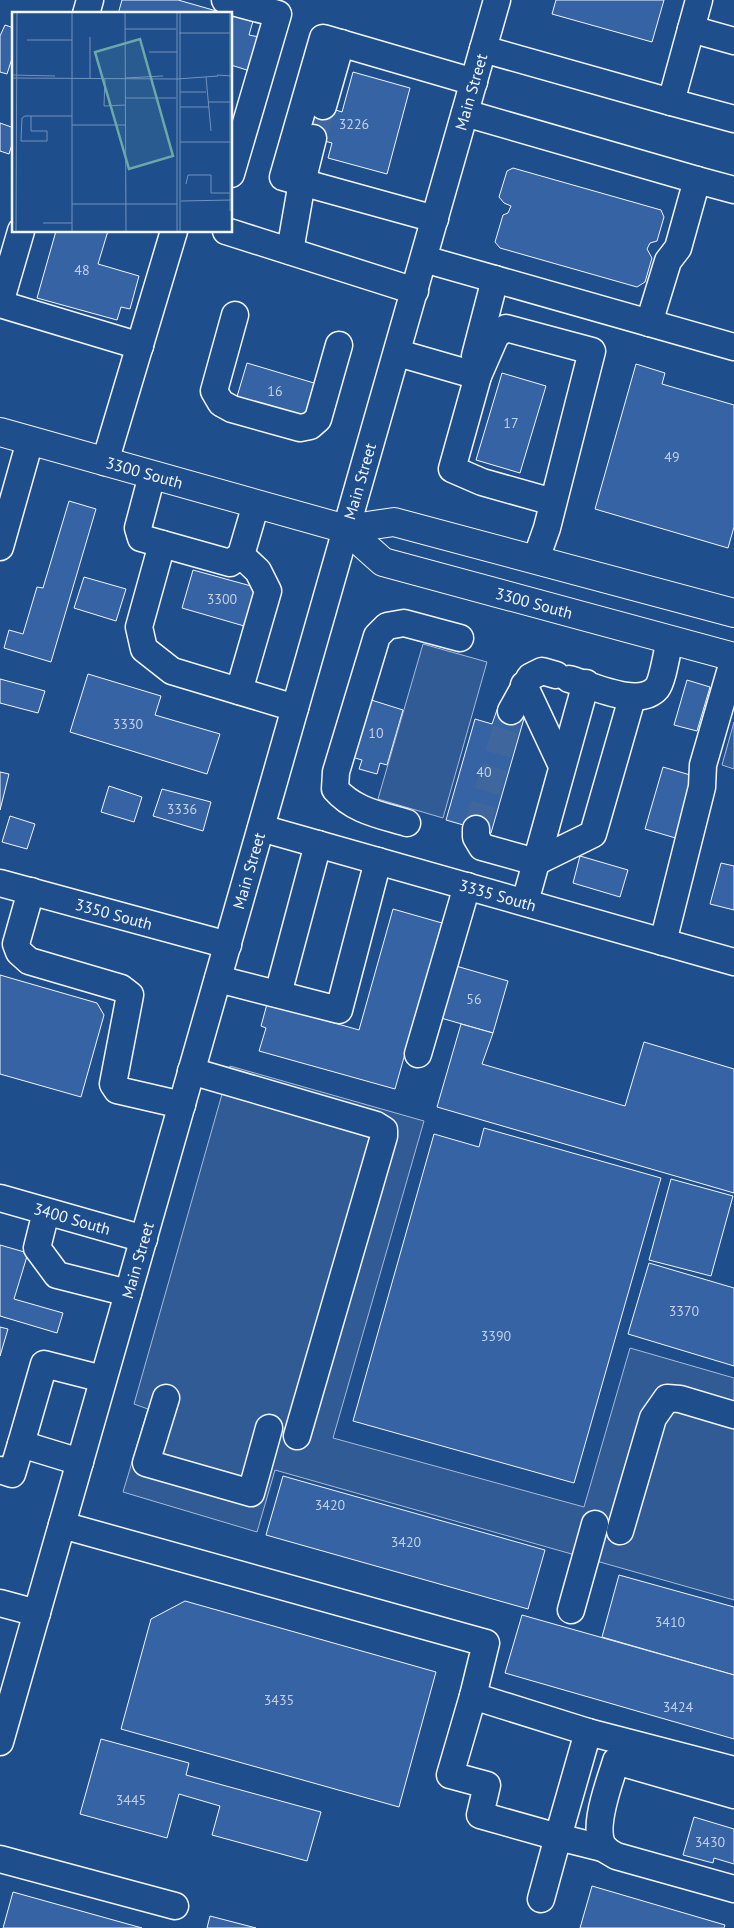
<svg xmlns="http://www.w3.org/2000/svg" width="734" height="1928" font-family="'PT Sans',sans-serif">
	<style>
		.built { fill: #305b95; stroke: #a8bbd7 }
		.building { fill: #3563a3; stroke: #f2f6ff }
		.lines { fill: none; stroke-linecap: round; stroke-linejoin: round }
		.minor-tunnel { stroke: #3f679d; stroke-width: 26; stroke-dasharray: 26 13; stroke-linecap: butt }
		.minor-casing { stroke: #f2f6ff; stroke-width: 29 }
		.major-casing { stroke: #f2f6ff; stroke-width: 30 }
		.minor { stroke: #1f4e8c; stroke-width: 26 }
		.major { stroke: #1f4e8c; stroke-width: 28 }
		.labels { text-anchor: middle; dominant-baseline: central; stroke-width: 4; stroke-linejoin: round; paint-order: stroke }
		.number-label { font-size: 14px; fill: #c3d1e8 }
		.street-label { font-size: 16px; fill: #f2f6ff; stroke: #1f4e8c }
		.inset-road { fill: none; stroke: #7391ba; stroke-width: 1 }
		.view { fill: #6aa9a8; fill-opacity: 0.15; stroke: #6aa9a8; stroke-width: 2.5 }
		.inset-edge { fill: none; stroke: #f2f6ff; stroke-width: 2.5 }
	</style>
	<rect width="100%" height="100%" fill="#1f4e8c"/>
	<g class="built">
		<path d="M423,644L487,662L443,818L378,799Z"/>
		<path d="M734,722V769L722,765Z"/>
		<path d="M230,1066L424,1121L333,1438L584,1507L630,1348L734,1378V1600L275,1470L257,1532L123,1492L148,1409L134,1404Z"/>
	</g>
	<g class="building">
		<path d="M122,0H178L227,14H118Z"/>
		<path d="M556,0H664L652,42L552,14Z"/>
		<path d="M231,15L253,21L249,35L259,37L250,71L231,65Z"/>
		<path d="M5,25L14,28V52L7,74L0,72V36Z"/>
		<path d="M353,72L410,88L387,174L328,158L332,143L305,136L314,103L342,112Z"/>
		<path d="M0,123L14,128V138L9,154L0,151Z"/>
		<path d="M513,168L661,210L664,217L657,241L650,243L647,249L652,258L645,282L637,287L500,248L495,242L503,215L508,213L511,206L504,203L499,197L507,171Z"/>
		<path d="M56,231H108L98,264L139,276L130,309L121,307L117,320L37,298Z"/>
		<path d="M247,363L314,383L304,419L236,400Z"/>
		<path d="M636,364L665,373L662,384L734,405V527L728,548L595,509Z"/>
		<path d="M502,373L546,386L520,473L476,460Z"/>
		<path d="M69,501L96,509L51,662L4,648L9,630L23,634L37,587L43,588Z"/>
		<path d="M193,570L262,589L251,628L182,608Z"/>
		<path d="M84,577L126,589L116,621L74,608Z"/>
		<path d="M88,674L161,696L155,715L220,734L207,774L70,732Z"/>
		<path d="M0,679L45,691L38,713L0,703Z"/>
		<path d="M687,680L710,687L697,731L674,725Z"/>
		<path d="M365,698L403,710L387,765L380,763L377,774L359,769L362,760L348,756Z"/>
		<path d="M498,707L525,715L491,833L446,820L475,719L492,724Z"/>
		<path d="M663,767L697,777L679,839L645,829Z"/>
		<path d="M0,772L9,774L0,810Z"/>
		<path d="M109,786L142,797L134,822L101,812Z"/>
		<path d="M162,789L211,802L203,831L153,816Z"/>
		<path d="M10,816L35,824L27,849L2,842Z"/>
		<path d="M580,856L628,870L620,897L573,883Z"/>
		<path d="M721,863L734,866V910L710,904Z"/>
		<path d="M393,909L442,923L395,1089L259,1051L266,1028L261,1026L267,1004L359,1030Z"/>
		<path d="M456,966L508,981L493,1033L441,1018Z"/>
		<path d="M0,975L97,1003L104,1015L81,1097L0,1074Z"/>
		<path d="M461,1024L493,1033L482,1064L625,1106L644,1042L734,1069V1193L437,1107Z"/>
		<path d="M484,1128L661,1178L574,1483L353,1421L434,1134L479,1147Z"/>
		<path d="M671,1179L733,1196L711,1276L649,1260Z"/>
		<path d="M0,1245L28,1253L14,1299L63,1313L57,1333L0,1316Z"/>
		<path d="M649,1263L734,1288V1366L628,1334Z"/>
		<path d="M0,1327L8,1329L0,1356Z"/>
		<path d="M283,1476L545,1550L528,1609L266,1535Z"/>
		<path d="M619,1575L734,1607V1675L602,1637Z"/>
		<path d="M185,1601L436,1672L399,1807L121,1729L151,1619Z"/>
		<path d="M522,1615L734,1675V1739L505,1673Z"/>
		<path d="M101,1739L189,1763L186,1775L321,1812L307,1861L212,1835L220,1806L179,1794L167,1838L80,1814Z"/>
		<path d="M694,1817L734,1829V1864L714,1858L713,1863L683,1855Z"/>
		<path d="M592,1886L725,1925L724,1928H580Z"/>
		<path d="M13,1892L142,1928H3Z"/>
		<path d="M210,1916L256,1928H207Z"/>
	</g>
	<g class="lines">
		<g class="minor-tunnel">
			<path d="M313,138L323,106"/>
			<path d="M476,829L511,711"/>
		</g>
		<defs>
			<g id="minor">
				<path d="M225,0L278,14L231,174"/>
				<path d="M86,14L90,0"/>
				<path d="M691,29L734,41"/>
				<path d="M483,49L671,102L699,0"/>
				<path d="M671,102L734,119"/>
				<path d="M323,106L341,43"/>
				<path d="M465,113L697,180L678,248L668,261L649,323"/>
				<path d="M697,180L734,190"/>
				<path d="M435,219L283,177L323,38L474,82"/>
				<path d="M226,231L415,291"/>
				<path d="M290,251L302,182L313,138"/>
				<path d="M424,259L734,347"/>
				<path d="M0,303L21,231"/>
				<path d="M0,304L140,346"/>
				<path d="M235,315L214,391L221,403L232,409L300,428L310,426L318,419L339,345"/>
				<path d="M398,353L478,376"/>
				<path d="M475,356L495,279"/>
				<path d="M105,462L174,231"/>
				<path d="M152,475L138,528L141,538L230,563L241,555L256,504"/>
				<path d="M162,544L139,627L144,649L172,671L295,708"/>
				<path d="M0,547L30,441"/>
				<path d="M536,559L547,528L592,351L506,328L496,335L478,376L452,469L482,482L553,502"/>
				<path d="M569,679C591,685 639,709 657,688C663,680 667,651 670,640"/>
				<path d="M524,685L562,766"/>
				<path d="M239,691L268,591L258,571L241,555"/>
				<path d="M511,711L530,677L542,671L556,675"/>
				<path d="M407,823C381,815 354,811 335,789L336,772L377,636L387,626L404,623L460,638"/>
				<path id="s1" d="M261,828L734,962"/>
				<path d="M476,829V837L482,847L536,862L593,834L632,698"/>
				<path id="s2" d="M0,883L228,945"/>
				<path d="M31,891L16,944L19,952L29,961L121,988L130,995L113,1084L117,1090L182,1105"/>
				<path d="M525,902L586,683"/>
				<path d="M663,942L702,787L703,765L734,658"/>
				<path d="M218,979L339,1010L378,861"/>
				<path d="M278,994L318,844"/>
				<path d="M418,1054L467,886"/>
				<path d="M191,1071L376,1125L384,1130V1136L297,1436"/>
				<path id="s3" d="M0,1198L144,1239"/>
				<path d="M46,1212L37,1248L57,1275L128,1293"/>
				<path d="M166,1398L146,1463L251,1493L269,1428"/>
				<path d="M80,1462L21,1444L44,1364L103,1379"/>
				<path d="M0,1470L12,1474L21,1444"/>
				<path d="M62,1525L486,1643L473,1696L588,1732L734,1770"/>
				<path d="M620,1531L653,1418L667,1398L680,1399L734,1415"/>
				<path d="M0,1603L37,1613"/>
				<path d="M571,1610L595,1524"/>
				<path d="M473,1696L450,1775L487,1785L480,1815L558,1837L588,1732"/>
				<path id="s4" d="M0,1742L497,0"/>
				<path d="M734,1795L616,1761C610,1782 589,1832 606,1850C609,1852 613,1854 616,1856L734,1889"/>
				<path d="M0,1859L175,1906"/>
				<path d="M541,1899L558,1837L606,1849"/>
			</g>
			<g id="major">
				<path id="s5" d="M0,432L346,529L394,522L734,613"/>
				<path id="s6" d="M346,529L383,562L734,657"/>
			</g>
		</defs>
		<use href="#minor" class="minor-casing"/>
		<use href="#major" class="major-casing"/>
		<use href="#minor" class="minor"/>
		<use href="#major" class="major"/>
	</g>
	<g class="labels">
		<g class="number-label">
			<text x="354" y="124">3226</text>
			<text x="82" y="270">48</text>
			<text x="275" y="391">16</text>
			<text x="511" y="423">17</text>
			<text x="672" y="457">49</text>
			<text x="222" y="599">3300</text>
			<text x="128" y="724">3330</text>
			<text x="376" y="733">10</text>
			<text x="484" y="772">40</text>
			<text x="182" y="809">3336</text>
			<text x="474" y="999">56</text>
			<text x="684" y="1311">3370</text>
			<text x="496" y="1336">3390</text>
			<text x="330" y="1505">3420</text>
			<text x="406" y="1542">3420</text>
			<text x="670" y="1622">3410</text>
			<text x="279" y="1700">3435</text>
			<text x="678" y="1707">3424</text>
			<text x="131" y="1800">3445</text>
			<text x="710" y="1842">3430</text>
		</g>
		<g class="street-label">
			<text stroke="none"><textPath href="#s4" startOffset="1716">Main Street</textPath></text>
			<text stroke="none"><textPath href="#s5" startOffset="150">3300 South</textPath></text>
			<text stroke="none"><textPath href="#s4" startOffset="1311">Main Street</textPath></text>
			<text stroke="none"><textPath href="#s6" startOffset="206">3300 South</textPath></text>
			<text stroke="none"><textPath href="#s4" startOffset="906">Main Street</textPath></text>
			<text stroke="none"><textPath href="#s1" startOffset="246">3335 South</textPath></text>
			<text stroke="none"><textPath href="#s2" startOffset="118">3350 South</textPath></text>
			<text stroke="none"><textPath href="#s3" startOffset="75">3400 South</textPath></text>
			<text stroke="none"><textPath href="#s4" startOffset="501">Main Street</textPath></text>
		</g>
	</g>
	<g transform="translate(12 12)">
		<rect width="220" height="220" fill="#1f4e8c"/>
		<path class="inset-road" d="M60,0V220M113,0L114,220M165,0V220M113,17H164M167,21H218M15,28H60M137,40H165M0,63L43,64M205,63L220,64M194,65L199,119M0,66L165,67L206,64M78,66V25M93,66L92,94L113,93M113,66L151,64M168,80H194M113,86H164M196,90H218M168,95H197M19,104V119H35V129H9L10,106L13,104H60M60,113H113M168,130H218M174,172L176,163H199V181H218M169,189L220,188M60,192H165M218,199V0M31,211H60M4,220L5,0M168,220V0"/>
		<path class="view" d="M128,27L161,144L117,157L83,40Z"/>
		<rect width="220" height="220" class="inset-edge"/>
	</g>
</svg>
